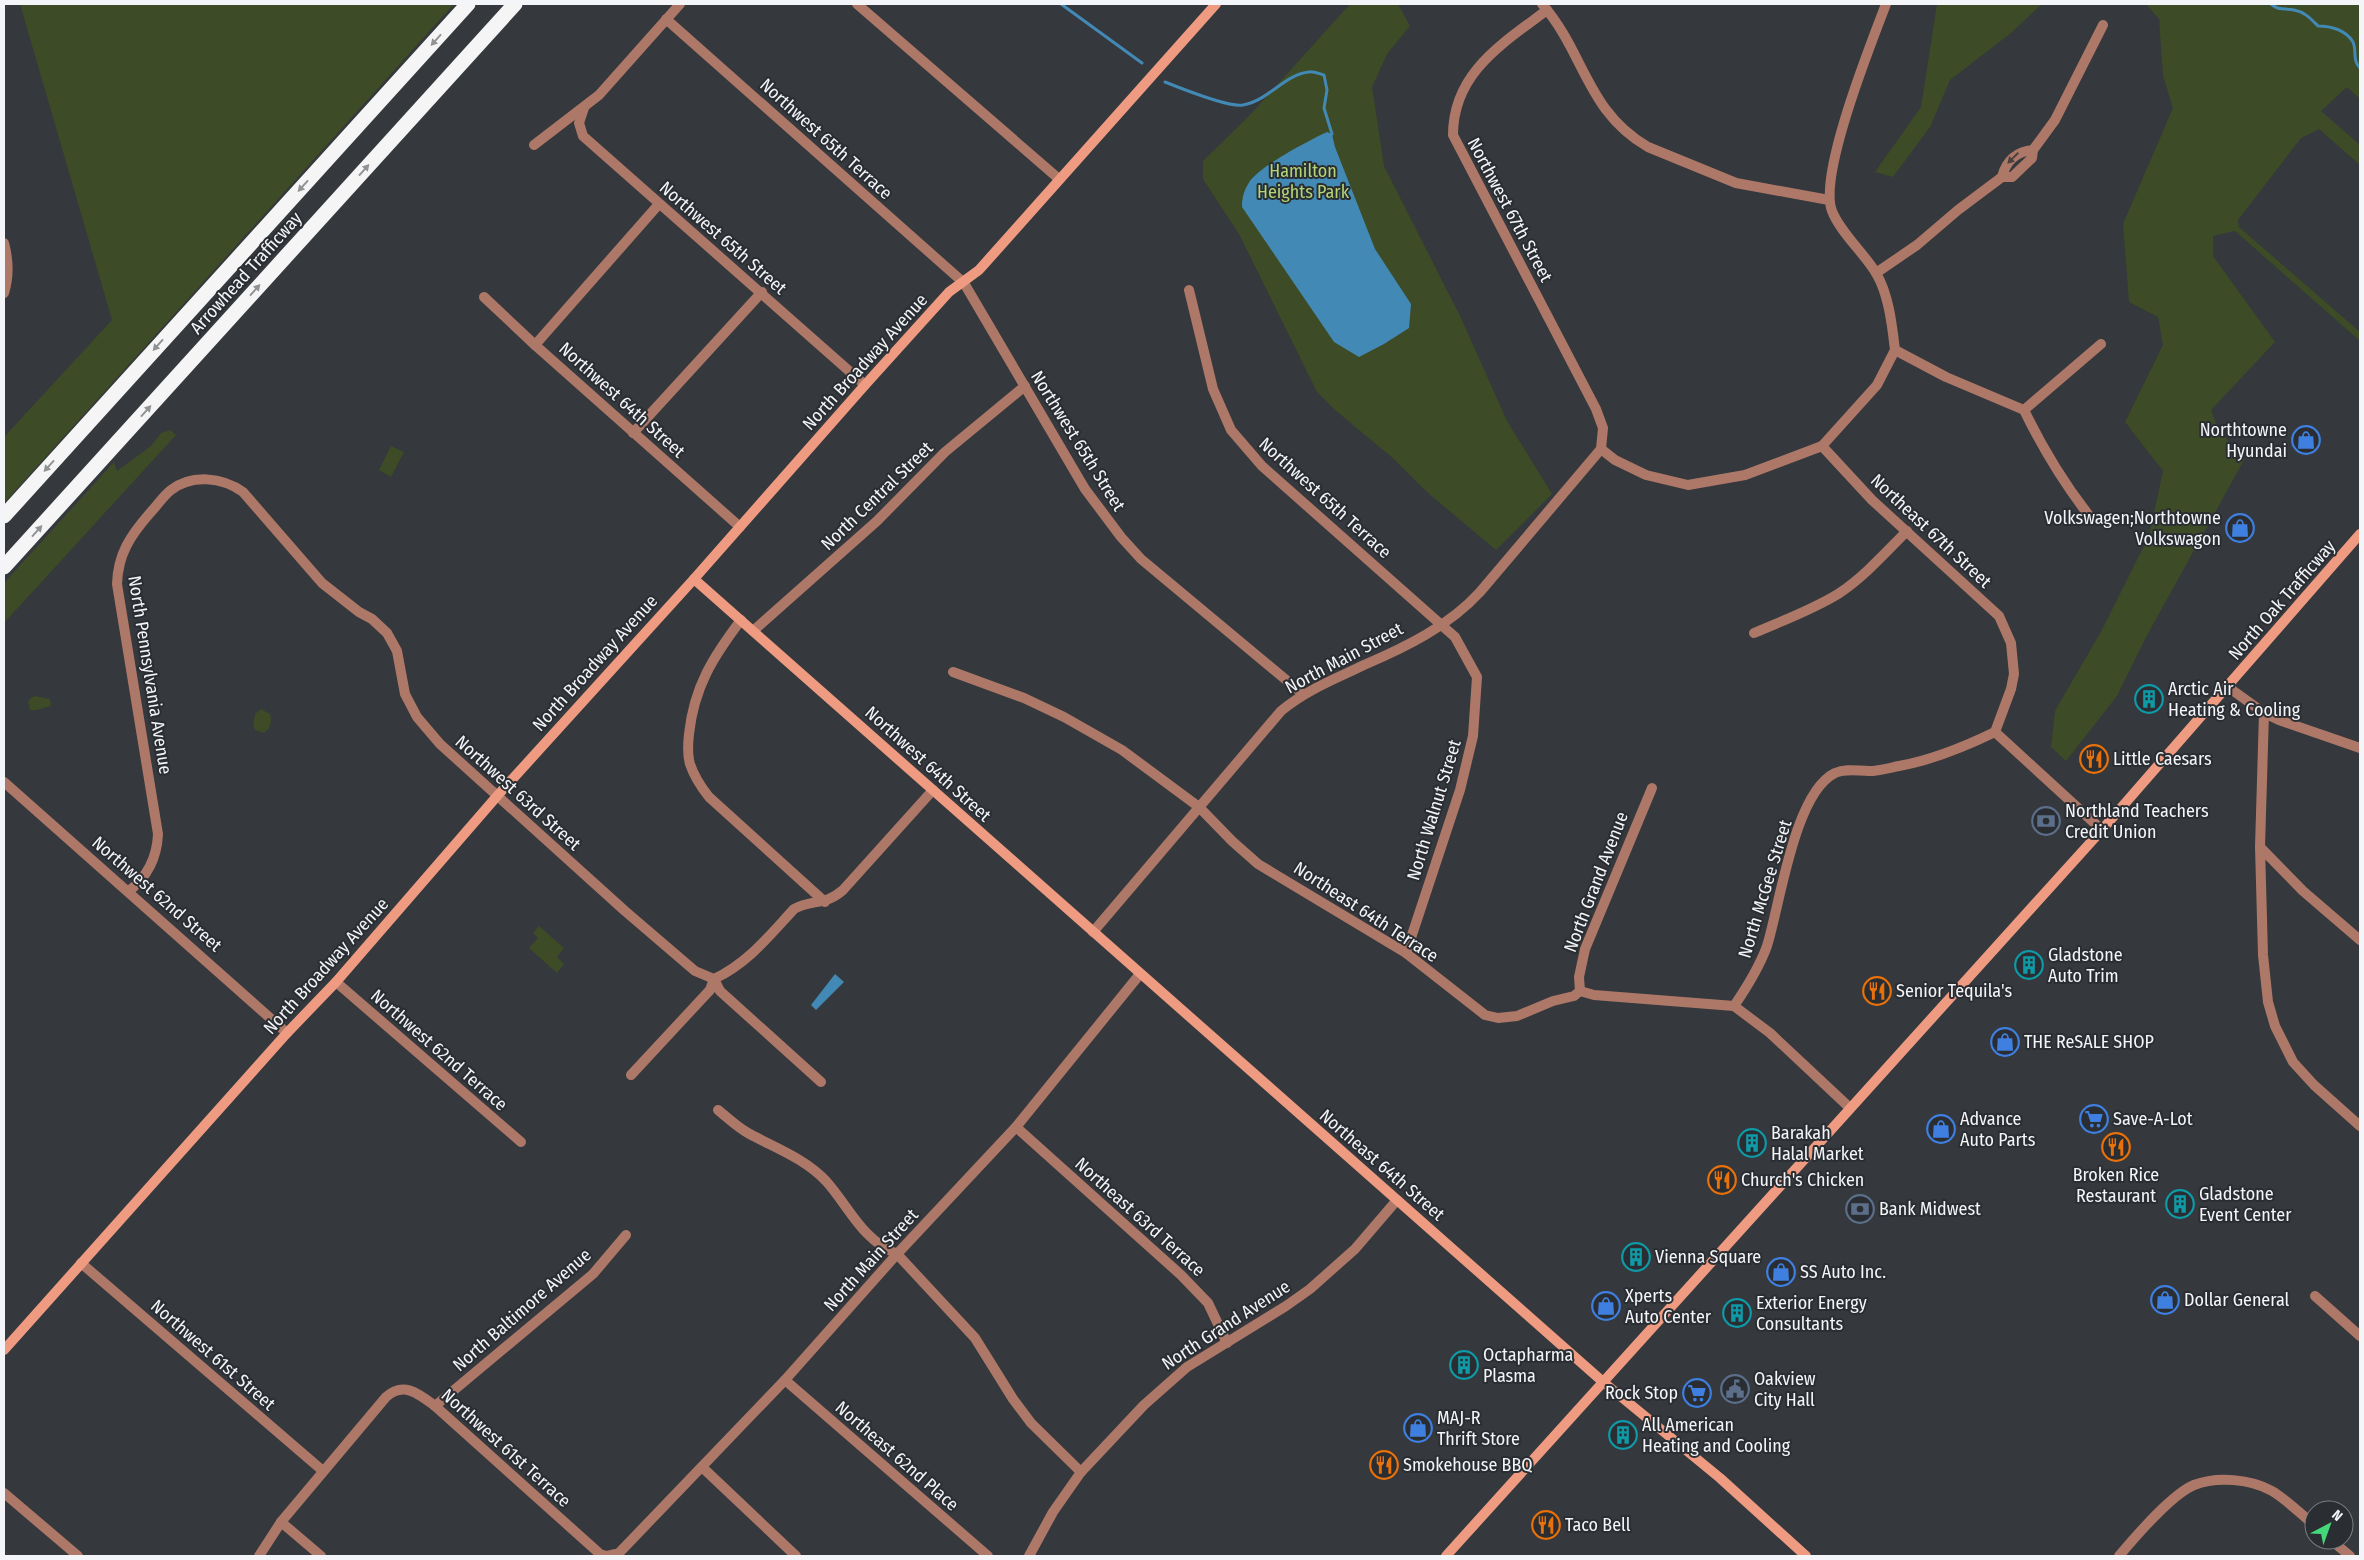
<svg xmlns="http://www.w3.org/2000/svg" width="2364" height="1560" font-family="'Fira Sans Condensed',sans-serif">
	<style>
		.green { fill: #3d4b26 }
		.water { fill: #4289b5 }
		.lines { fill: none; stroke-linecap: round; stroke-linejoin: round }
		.stream { stroke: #4289b5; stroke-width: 3 }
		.street { stroke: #ad7868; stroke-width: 10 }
		.secondary { stroke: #ef9b82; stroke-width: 10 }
		.highway { stroke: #f5f5f5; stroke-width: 15 }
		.oneway { fill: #909294 }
		.oneway2 { fill: #4b4040 }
		.labels { text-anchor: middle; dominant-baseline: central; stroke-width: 4; stroke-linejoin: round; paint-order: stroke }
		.street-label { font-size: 18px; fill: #f3f5f8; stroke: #2a2e32 }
		.park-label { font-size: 18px; fill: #b2d576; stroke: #2a2e32 }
		.poi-label { font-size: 18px; fill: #f3f5f8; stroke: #2a2e32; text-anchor: start }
	</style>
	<rect width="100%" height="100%" fill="#35383c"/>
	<g class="green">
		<path d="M20,4H454L4,503V437L112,320Z"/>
		<path d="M1350,4H1398L1410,26L1387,54L1372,87L1384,166L1461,318L1507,421L1552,494L1496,550L1428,493L1395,460L1335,410L1317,392L1239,234L1203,179V161L1250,115Z"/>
		<path d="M1937,4H2042L2011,33L1950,80L1930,127L1893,177L1875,172L1921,107Z"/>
		<path d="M2146,4H2360V99L2347,87L2321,111L2360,145V165L2319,129L2301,138L2238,220L2239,227L2360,332V341L2235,231L2213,236V256L2275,342L2211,410L2218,429L2244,460L2145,639L2117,696L2066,761L2051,747L2055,711L2103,628L2149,536L2163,471L2125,422L2163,345L2158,317L2129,302L2123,224L2173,108L2163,76L2159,19Z"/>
		<path d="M170,430L176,435L4,623V583L114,462L117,471L151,446L161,433Z"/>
		<path d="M391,446L404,452L391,477L379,470Z"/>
		<path d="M34,696L50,699L51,706L36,710H30L28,701Z"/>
		<path d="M261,709L270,714C272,721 271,728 264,733L255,730L253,726L255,714Z"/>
		<path d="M539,926L564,948L557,957L564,964L557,973L529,948L538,938L533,933Z"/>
	</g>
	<g class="water">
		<path d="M1327,132L1332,134L1335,147L1375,249L1411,304L1409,328L1384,344L1359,357L1334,342L1242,207C1242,197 1244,190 1250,181C1262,165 1308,141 1327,132Z"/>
		<path d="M835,974L844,982L816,1010L811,1005Z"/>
	</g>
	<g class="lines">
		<g class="stream">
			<path d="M1061,4L1142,63"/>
			<path d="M2271,4C2279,11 2284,8 2294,10C2305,12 2311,19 2318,26C2331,26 2346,30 2353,42C2357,51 2352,60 2360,68"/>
			<path d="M1165,82C1180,88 1230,108 1243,105C1268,101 1285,74 1309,72C1313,71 1320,74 1324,75L1327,90L1324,108L1332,134"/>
		</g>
		<g class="street">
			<path d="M857,4L1059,179"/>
			<path d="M1542,4C1585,53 1586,111 1648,147L1736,183L1829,200"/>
			<path d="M1886,4C1871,44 1818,175 1832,211C1840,232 1864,253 1876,273C1889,295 1892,325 1895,350L1946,377L2024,410C2043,449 2064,484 2091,518"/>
			<path d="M666,19L964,283L1085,489L1121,537L1141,559L1303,694"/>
			<path d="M584,108L579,123L583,136L865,385"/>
			<path d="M534,145L599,95L680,4"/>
			<path d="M2002,177C2006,161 2017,151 2033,150"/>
			<path d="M4,243C8,258 9,277 4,293"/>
			<path d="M1876,273L1917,245L1958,210L2002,177H2012L2032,158L2033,150L2055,120L2103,25"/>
			<path d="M1189,290L1213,389L1231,430L1262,466L1455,637L1477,677L1473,736L1460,790L1406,953"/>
			<path d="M484,297L535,345L740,527"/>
			<path d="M535,345L659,204"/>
			<path d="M2024,410L2101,344"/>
			<path d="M633,433L762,292"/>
			<path d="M1822,446L1872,500L1999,616L2011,643L2014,674L2011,689L1995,732"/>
			<path d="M1601,449L1615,460L1646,475L1688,485L1745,475L1822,446L1877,385L1895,350"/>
			<path d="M741,620C713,657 694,687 689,734C688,743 687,754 690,764C694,776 701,787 709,797L825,902"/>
			<path d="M753,631L877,521L945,452L1025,386"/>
			<path d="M1754,633C1782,621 1812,610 1838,594C1864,577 1885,553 1907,531"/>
			<path d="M953,672L1024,698L1064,717L1122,750L1199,807L1232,841L1258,864L1406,953L1485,1015L1498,1018L1517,1016L1553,1001L1574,996L1580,991"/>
			<path d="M2228,687L2264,713L2279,720L2360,748"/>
			<path d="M2264,713L2260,847L2263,955L2268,1002L2275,1026L2293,1062L2314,1085L2360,1126"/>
			<path d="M1995,732L2102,830"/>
			<path d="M4,782L287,1033"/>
			<path d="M2260,847L2303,891L2360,940"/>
			<path d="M129,891C147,877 157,857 158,834L117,584C118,554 130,536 150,513C157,506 163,496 171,490C192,474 222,477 243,492L322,583L359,612L372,619L387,633L397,651L405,694L417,717L440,744L625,911L695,971L714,979L720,991L821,1082"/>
			<path d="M1093,932L1281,711C1306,690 1335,679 1364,665C1406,647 1449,626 1480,592L1601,449L1603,428L1596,409L1453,135C1453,73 1502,44 1547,10"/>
			<path d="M336,982L521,1142"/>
			<path d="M1580,991L1594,995L1734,1006L1770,1033L1850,1108"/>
			<path d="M1580,991L1579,977L1585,949L1652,788"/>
			<path d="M1734,1006C1747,987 1759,968 1767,946C1780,905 1794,793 1835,773C1847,768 1857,771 1869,771C1878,771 1889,768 1899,766C1933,760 1964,747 1995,732"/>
			<path d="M631,1075L710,990L714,979C748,963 769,936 794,909C812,899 825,906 843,890L933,790"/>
			<path d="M718,1110C728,1118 737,1127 748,1133C775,1148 804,1158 826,1181C850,1208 861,1239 897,1254L975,1338L1013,1399L1031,1423L1081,1472"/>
			<path d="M1016,1127L1181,1275L1208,1303L1227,1343"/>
			<path d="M81,1263L323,1471"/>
			<path d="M2315,1296L2360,1336"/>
			<path d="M785,1380L988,1556"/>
			<path d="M435,1406L593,1274L626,1235"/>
			<path d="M702,1467L796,1556"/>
			<path d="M4,1493L78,1556"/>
			<path d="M281,1522L321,1556"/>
			<path d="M2331,1540L2350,1556"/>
			<path d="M259,1556L281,1522L386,1397C404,1381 419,1394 435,1406L600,1554L606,1556L619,1553L785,1380L897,1254L1016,1127L1140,974"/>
			<path d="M1029,1556L1053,1512L1081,1472L1144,1405L1187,1367L1286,1306L1310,1289L1355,1249L1397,1200"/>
			<path d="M2119,1556C2135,1537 2172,1494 2194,1485C2217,1476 2251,1479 2272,1491C2287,1500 2301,1514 2314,1525"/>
		</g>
		<g class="secondary">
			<path d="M694,579L1602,1381L1720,1478L1806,1556"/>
			<path d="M4,1350L287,1033L336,982L498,795L694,579L865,385L949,292L979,270L1216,4"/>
			<path d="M1446,1556L2100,832L2360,534"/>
		</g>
		<g class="highway">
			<path d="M4,516L468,4"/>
			<path d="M4,567L515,4"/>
		</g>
	</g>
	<defs><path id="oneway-solid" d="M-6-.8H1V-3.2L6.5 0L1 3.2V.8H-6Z" transform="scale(1.25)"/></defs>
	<g class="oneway">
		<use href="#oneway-solid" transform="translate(436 40) rotate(132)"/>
		<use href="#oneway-solid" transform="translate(364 170) rotate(-48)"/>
		<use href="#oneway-solid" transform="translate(303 186) rotate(132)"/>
		<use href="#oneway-solid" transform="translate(255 290) rotate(-48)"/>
		<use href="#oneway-solid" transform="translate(158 345) rotate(132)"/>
		<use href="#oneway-solid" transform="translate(146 411) rotate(-48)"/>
		<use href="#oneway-solid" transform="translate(49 466) rotate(132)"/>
		<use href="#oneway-solid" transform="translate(37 531) rotate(-48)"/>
	</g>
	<use class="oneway2" href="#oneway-solid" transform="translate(2013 158) rotate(135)"/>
	<defs>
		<symbol id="shop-ring" viewBox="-11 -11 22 22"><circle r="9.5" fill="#2a2e32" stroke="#3f7fe0" stroke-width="1.5"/><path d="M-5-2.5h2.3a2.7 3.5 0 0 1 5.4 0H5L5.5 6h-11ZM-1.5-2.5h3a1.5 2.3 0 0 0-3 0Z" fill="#3f7fe0"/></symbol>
		<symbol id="building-ring" viewBox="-11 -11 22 22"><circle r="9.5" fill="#2a2e32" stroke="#0f9aa8" stroke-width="1.5"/><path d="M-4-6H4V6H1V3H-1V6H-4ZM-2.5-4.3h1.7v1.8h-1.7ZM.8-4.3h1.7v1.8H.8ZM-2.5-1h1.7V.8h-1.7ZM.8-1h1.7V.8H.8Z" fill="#0f9aa8"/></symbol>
		<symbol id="restaurant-ring" viewBox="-11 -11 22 22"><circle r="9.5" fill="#2a2e32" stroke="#e8710a" stroke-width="1.5"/><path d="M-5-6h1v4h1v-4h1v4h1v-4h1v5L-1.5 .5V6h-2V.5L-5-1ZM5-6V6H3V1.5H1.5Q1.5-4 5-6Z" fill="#e8710a"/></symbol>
		<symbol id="bank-ring" viewBox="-11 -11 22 22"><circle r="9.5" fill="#2a2e32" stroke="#5c6f8a" stroke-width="1.5"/><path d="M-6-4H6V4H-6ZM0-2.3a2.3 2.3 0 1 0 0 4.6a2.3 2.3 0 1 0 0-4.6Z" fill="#5c6f8a"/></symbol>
		<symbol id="supermarket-ring" viewBox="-11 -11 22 22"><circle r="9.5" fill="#2a2e32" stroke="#3f7fe0" stroke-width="1.5"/><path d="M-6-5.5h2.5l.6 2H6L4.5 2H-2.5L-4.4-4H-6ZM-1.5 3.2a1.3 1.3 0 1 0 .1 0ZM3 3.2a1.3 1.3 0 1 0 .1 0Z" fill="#3f7fe0"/></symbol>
		<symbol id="civic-ring" viewBox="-11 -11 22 22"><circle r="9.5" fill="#2a2e32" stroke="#5c6f8a" stroke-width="1.5"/><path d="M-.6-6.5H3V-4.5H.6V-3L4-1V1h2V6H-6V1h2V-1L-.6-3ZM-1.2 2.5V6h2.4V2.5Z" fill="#5c6f8a"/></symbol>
	</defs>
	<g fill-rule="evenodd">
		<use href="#shop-ring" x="2290" y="424" width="32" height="32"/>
		<use href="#shop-ring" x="2224" y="512" width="32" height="32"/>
		<use href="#building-ring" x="2133" y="683" width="32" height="32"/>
		<use href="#restaurant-ring" x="2078" y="743" width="32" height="32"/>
		<use href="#bank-ring" x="2030" y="805" width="32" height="32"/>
		<use href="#building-ring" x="2013" y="949" width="32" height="32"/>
		<use href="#restaurant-ring" x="1861" y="975" width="32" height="32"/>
		<use href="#shop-ring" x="1989" y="1026" width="32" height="32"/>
		<use href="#supermarket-ring" x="2078" y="1103" width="32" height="32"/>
		<use href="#shop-ring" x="1925" y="1113" width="32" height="32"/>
		<use href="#building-ring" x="1736" y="1127" width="32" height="32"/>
		<use href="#restaurant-ring" x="2100" y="1131" width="32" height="32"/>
		<use href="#restaurant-ring" x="1706" y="1164" width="32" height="32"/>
		<use href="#building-ring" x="2164" y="1188" width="32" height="32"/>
		<use href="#bank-ring" x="1844" y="1193" width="32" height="32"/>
		<use href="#building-ring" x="1620" y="1241" width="32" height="32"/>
		<use href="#shop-ring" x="1765" y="1256" width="32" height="32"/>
		<use href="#shop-ring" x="2149" y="1284" width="32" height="32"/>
		<use href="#shop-ring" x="1590" y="1290" width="32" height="32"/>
		<use href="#building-ring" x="1721" y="1297" width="32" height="32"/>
		<use href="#building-ring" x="1448" y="1349" width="32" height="32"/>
		<use href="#civic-ring" x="1719" y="1373" width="32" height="32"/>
		<use href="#supermarket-ring" x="1681" y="1377" width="32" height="32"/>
		<use href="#shop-ring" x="1402" y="1412" width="32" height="32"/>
		<use href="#building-ring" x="1607" y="1419" width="32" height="32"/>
		<use href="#restaurant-ring" x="1368" y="1449" width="32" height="32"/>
		<use href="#restaurant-ring" x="1530" y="1509" width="32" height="32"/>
	</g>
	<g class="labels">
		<g class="street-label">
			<text transform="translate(826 139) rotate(42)">Northwest 65th Terrace</text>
			<text transform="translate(1510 210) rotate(62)">Northwest 67th Street</text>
			<text transform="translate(723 238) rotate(41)">Northwest 65th Street</text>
			<text transform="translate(246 273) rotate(-48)">Arrowhead Trafficway</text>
			<text transform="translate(865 362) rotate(-48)">North Broadway Avenue</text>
			<text transform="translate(622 400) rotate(42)">Northwest 64th Street</text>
			<text transform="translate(1078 441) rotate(58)">Northwest 65th Street</text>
			<text transform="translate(877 496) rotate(-44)">North Central Street</text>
			<text transform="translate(1325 498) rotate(42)">Northwest 65th Terrace</text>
			<text transform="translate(1931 531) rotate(43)">Northeast 67th Street</text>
			<text transform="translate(2282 600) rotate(-49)">North Oak Trafficway</text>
			<text transform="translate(1344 658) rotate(-28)">North Main Street</text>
			<text transform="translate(595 663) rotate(-48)">North Broadway Avenue</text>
			<text transform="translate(150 675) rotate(81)">North Pennsylvania Avenue</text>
			<text transform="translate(928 764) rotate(42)">Northwest 64th Street</text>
			<text transform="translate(518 793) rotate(42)">Northwest 63rd Street</text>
			<text transform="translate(1434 810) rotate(-73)">North Walnut Street</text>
			<text transform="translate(1596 882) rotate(-69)">North Grand Avenue</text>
			<text transform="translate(1765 889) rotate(-73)">North McGee Street</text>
			<text transform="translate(157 894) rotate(41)">Northwest 62nd Street</text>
			<text transform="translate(1366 912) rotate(33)">Northeast 64th Terrace</text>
			<text transform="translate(326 966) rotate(-48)">North Broadway Avenue</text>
			<text transform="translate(439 1050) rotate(41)">Northwest 62nd Terrace</text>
			<text transform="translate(1382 1165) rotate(41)">Northeast 64th Street</text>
			<text transform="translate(1140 1217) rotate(42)">Northeast 63rd Terrace</text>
			<text transform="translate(871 1260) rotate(-48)">North Main Street</text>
			<text transform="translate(522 1310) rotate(-41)">North Baltimore Avenue</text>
			<text transform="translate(1226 1325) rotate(-33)">North Grand Avenue</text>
			<text transform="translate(213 1355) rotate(41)">Northwest 61st Street</text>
			<text transform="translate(506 1448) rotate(42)">Northwest 61st Terrace</text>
			<text transform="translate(897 1456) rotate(41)">Northeast 62nd Place</text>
		</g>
		<g class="park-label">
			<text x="1303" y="171">Hamilton<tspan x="1303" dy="21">Heights Park</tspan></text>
		</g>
		<g class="poi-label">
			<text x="2287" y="430" text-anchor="end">Northtowne<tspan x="2287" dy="21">Hyundai</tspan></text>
			<text x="2221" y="518" text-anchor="end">Volkswagen;Northtowne<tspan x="2221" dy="21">Volkswagon</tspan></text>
			<text x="2168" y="689">Arctic Air<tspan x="2168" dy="21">Heating &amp; Cooling</tspan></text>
			<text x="2113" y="759">Little Caesars</text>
			<text x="2065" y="811">Northland Teachers<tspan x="2065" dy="21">Credit Union</tspan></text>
			<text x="2048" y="955">Gladstone<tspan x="2048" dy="21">Auto Trim</tspan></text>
			<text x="1896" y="991">Senior Tequila's</text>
			<text x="2024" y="1042">THE ReSALE SHOP</text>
			<text x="1960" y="1119">Advance<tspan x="1960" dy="21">Auto Parts</tspan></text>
			<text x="2113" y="1119">Save-A-Lot</text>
			<text x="1771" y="1133">Barakah<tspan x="1771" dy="21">Halal Market</tspan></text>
			<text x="2116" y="1175" text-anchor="middle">Broken Rice<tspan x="2116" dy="21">Restaurant</tspan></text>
			<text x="1741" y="1180">Church's Chicken</text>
			<text x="2199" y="1194">Gladstone<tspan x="2199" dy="21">Event Center</tspan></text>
			<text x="1879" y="1209">Bank Midwest</text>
			<text x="1655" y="1257">Vienna Square</text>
			<text x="1800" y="1272">SS Auto Inc.</text>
			<text x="1625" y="1296">Xperts<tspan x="1625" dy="21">Auto Center</tspan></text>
			<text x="2184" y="1300">Dollar General</text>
			<text x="1756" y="1303">Exterior Energy<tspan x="1756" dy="21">Consultants</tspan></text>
			<text x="1483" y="1355">Octapharma<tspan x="1483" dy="21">Plasma</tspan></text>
			<text x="1754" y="1379">Oakview<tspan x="1754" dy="21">City Hall</tspan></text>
			<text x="1678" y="1393" text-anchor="end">Rock Stop</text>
			<text x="1437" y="1418">MAJ-R<tspan x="1437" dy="21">Thrift Store</tspan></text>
			<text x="1642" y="1425">All American<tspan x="1642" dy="21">Heating and Cooling</tspan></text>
			<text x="1403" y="1465">Smokehouse BBQ</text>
			<text x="1565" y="1525">Taco Bell</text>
		</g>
	</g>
	<rect width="2364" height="1560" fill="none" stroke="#f3f5f8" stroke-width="10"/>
	<g transform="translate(2329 1525) rotate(41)"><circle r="24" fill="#2a2e32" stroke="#7a7e81"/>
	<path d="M0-4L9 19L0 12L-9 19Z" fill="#44d77a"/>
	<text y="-8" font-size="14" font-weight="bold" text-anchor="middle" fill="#f3f5f8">N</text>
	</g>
</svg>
